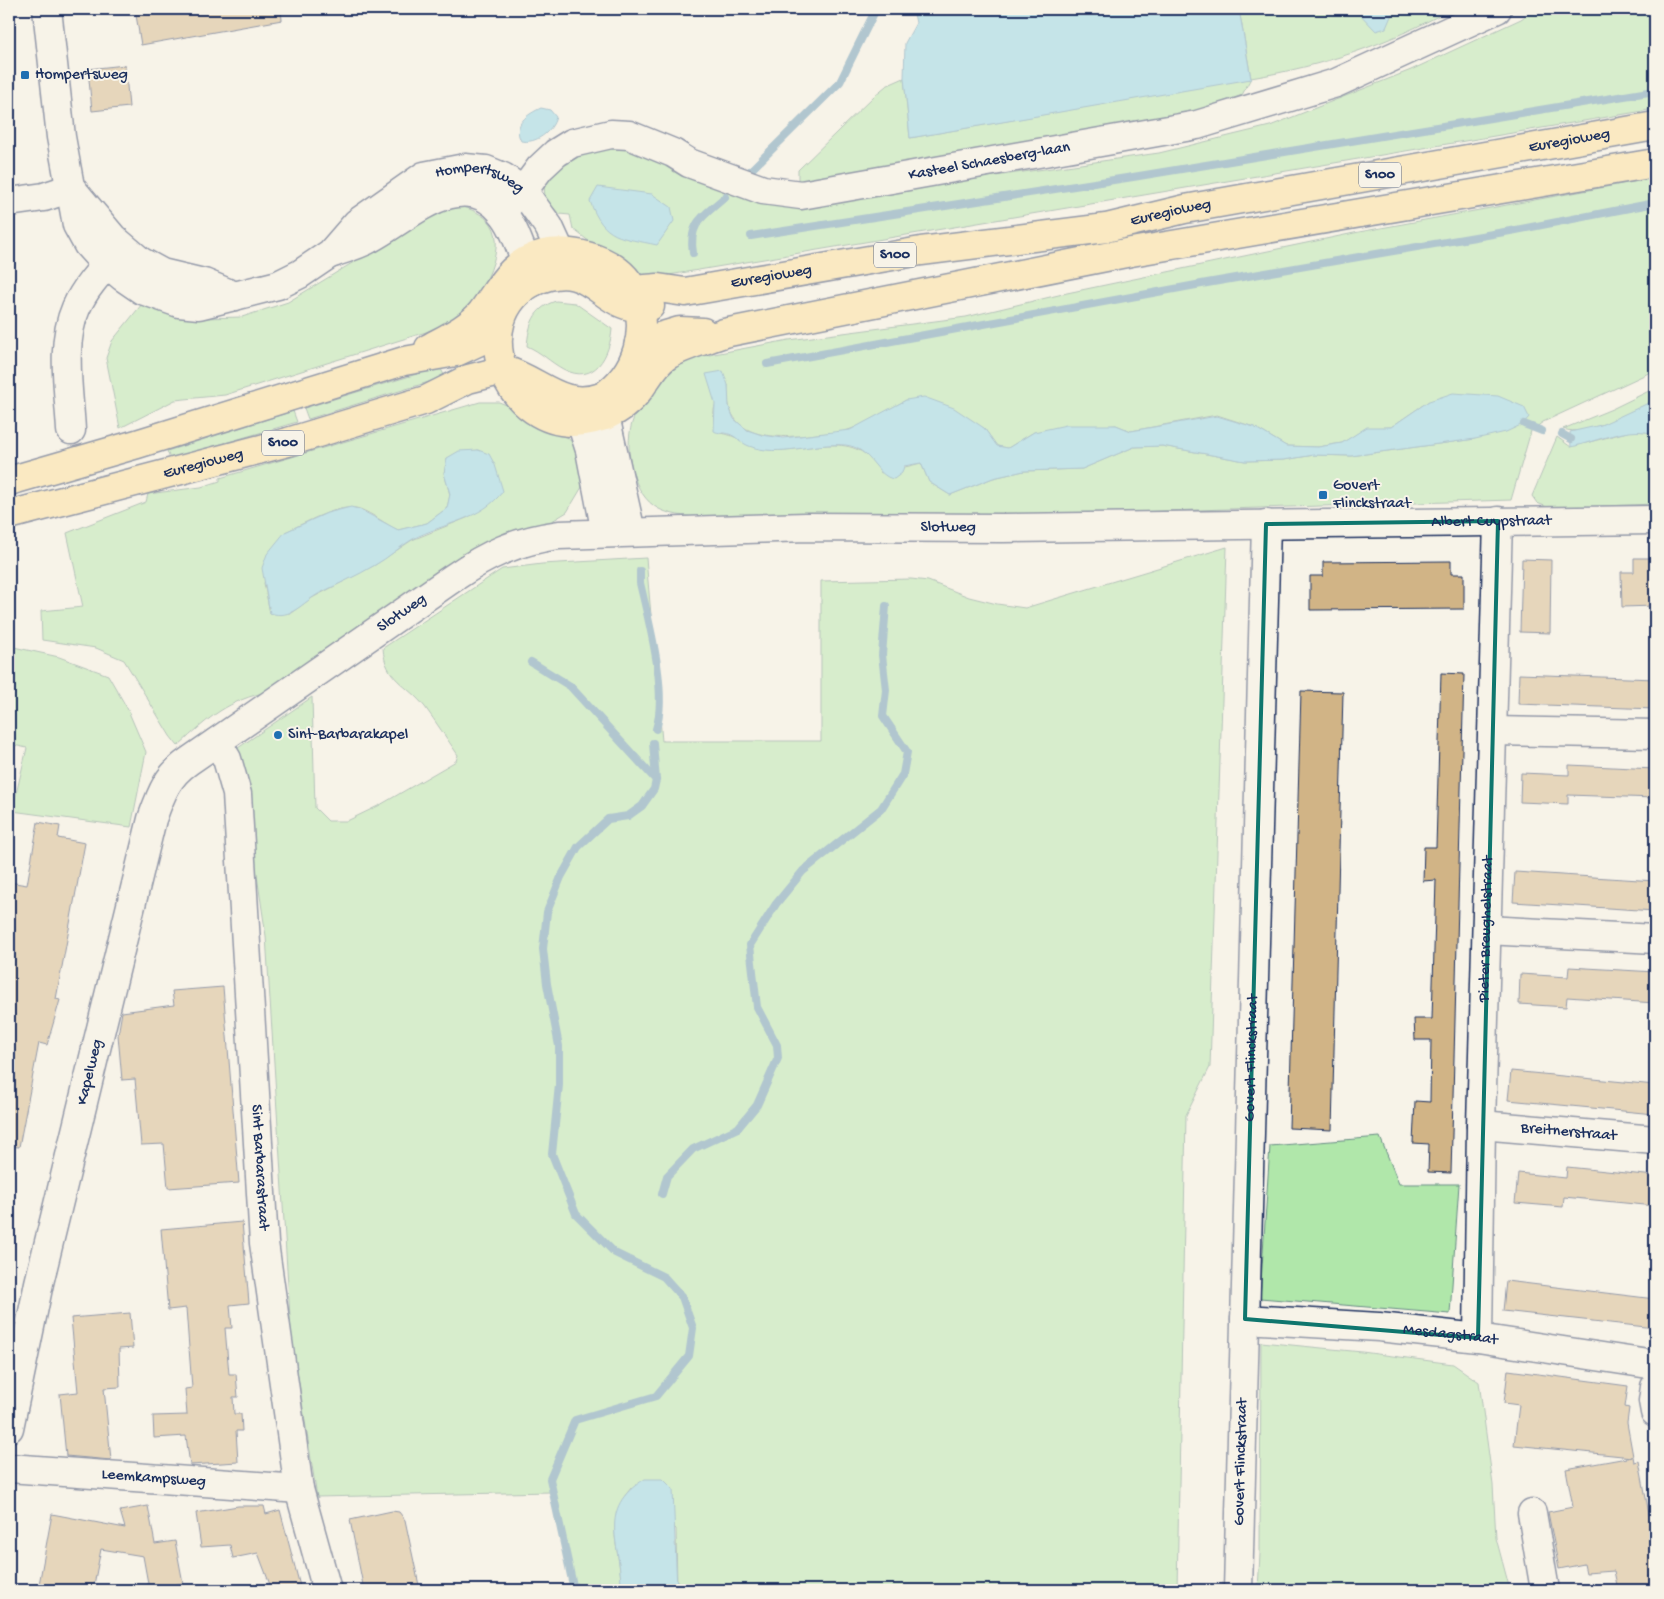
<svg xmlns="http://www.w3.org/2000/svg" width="1664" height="1599" font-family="'Gochi Hand',sans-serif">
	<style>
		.green { fill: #b0e7aa; stroke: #668b84; fill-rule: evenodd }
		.water { fill: #88d3e9; stroke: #5c91b1 }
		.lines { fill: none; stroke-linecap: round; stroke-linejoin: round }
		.stream { stroke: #5c91b1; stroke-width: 8 }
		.building { fill: #d1b486; stroke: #1b2f5e }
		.minor-casing { stroke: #1b2f5e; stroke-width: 31 }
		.major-casing { stroke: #1b2f5e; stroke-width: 31 }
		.minor { stroke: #f7f3e8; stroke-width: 28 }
		.major { stroke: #fcde96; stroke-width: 28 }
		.marked { fill: none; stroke: #0f766e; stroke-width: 4; stroke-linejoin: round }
		.poi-dot { fill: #1f6fb2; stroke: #f7f3e8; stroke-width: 2 }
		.labels { text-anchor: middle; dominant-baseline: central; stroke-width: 4; stroke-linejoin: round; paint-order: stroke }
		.shield { fill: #f7f3e8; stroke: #5d6a87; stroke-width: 1 }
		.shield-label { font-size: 15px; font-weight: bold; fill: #1b2f5e }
		.poi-label { font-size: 16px; fill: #1b2f5e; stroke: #f7f3e8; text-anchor: start }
		.street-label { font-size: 16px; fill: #1b2f5e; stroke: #f7f3e8 }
	</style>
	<rect width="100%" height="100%" fill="#f7f3e8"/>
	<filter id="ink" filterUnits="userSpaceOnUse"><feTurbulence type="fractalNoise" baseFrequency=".02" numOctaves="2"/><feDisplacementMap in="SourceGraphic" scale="10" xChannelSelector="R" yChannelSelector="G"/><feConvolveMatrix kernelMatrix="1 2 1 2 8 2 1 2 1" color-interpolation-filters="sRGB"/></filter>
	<g filter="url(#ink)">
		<g class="green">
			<path d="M1239,9H1451C1387,45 1322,66 1251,78L1242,95L1186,116L798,183V170L875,95L886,86L904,78L910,138L1251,78Z"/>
			<path d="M1536,9H1655V109L657,277L640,274L614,254L590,242L573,229L570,215L559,214L545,198L544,184L569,156L615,143L831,199L1159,153L1270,126L1411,70L1521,19Z"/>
			<path d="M1655,178V370L1543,422L1531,431L1511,500L974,517H697C684,516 671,515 659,509C632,495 624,450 632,423C635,412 645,401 653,392C665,376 674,364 693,358L789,340L966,317L1067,293L1359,232ZM728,385C723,442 777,439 817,434C828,433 841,433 851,429C870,422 888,410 906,400L984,428L997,446L1008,448L1034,432L1116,425L1131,431L1217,415L1254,427L1286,446L1318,447L1342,443L1367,428L1391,427L1429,401L1475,439L1351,456L1314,455L1284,460L1245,461L1162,446L1134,447L1082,469L1024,471L993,478L950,495L929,482L921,463L881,473C855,426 811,453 769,450C749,448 737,434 719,433C709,411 714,403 728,385Z"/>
			<path d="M459,205C470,209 484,214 491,224C509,250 477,306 454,321C446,326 435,329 426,332L225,395L175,400L120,428L106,358L112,341L142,304L203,318L242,317L288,302L426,218Z"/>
			<path d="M556,301L575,303L612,329C610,355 595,386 563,369C550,362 541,352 527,346C529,325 533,308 556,301Z"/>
			<path d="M440,367L445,377L308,419L304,408Z"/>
			<path d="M1655,388V400C1633,410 1586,438 1563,429L1612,409Z"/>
			<path d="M480,402H499L514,408L567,437L577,448L583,473L582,487L567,512L271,691C226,701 211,716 178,746L170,736L124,660L96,648L42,640L41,611L83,607L67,533L146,502L148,494L201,487L220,481V478ZM478,450L469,517L412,540L375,565L310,599L291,613H270L264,583L285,532C304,524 340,502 360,509C373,514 385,524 398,530L427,523L447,508L450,495L444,473L447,458Z"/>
			<path d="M293,411L297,422L170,459L167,451Z"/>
			<path d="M1631,431L1649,432L1655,435V504L1550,508L1537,503L1532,496L1557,437L1571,447Z"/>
			<path d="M1227,547L1210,1067L1186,1115L1177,1590H677L676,1529L631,1488C601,1522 622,1550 621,1590H574L551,1492L317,1497L291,1332L266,936L255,862L218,765L238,748L312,697L315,808L328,821H347L380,805L456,761L458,755C447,739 436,722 425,707C407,684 385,680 383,648L502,569L542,564L646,558L662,741H821V581L911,579L928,581L969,597L997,604L1025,608Z"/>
			<path d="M9,646L59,657L108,675L127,708L146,752L131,827L12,811L27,748L9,744Z"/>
			<path d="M1380,1137L1399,1184H1459L1450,1314L1260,1298L1270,1146Z"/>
			<path d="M1261,1342L1362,1352L1453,1364L1479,1382L1493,1485L1496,1538L1510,1590H1258L1260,1554Z"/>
		</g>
		<g class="water">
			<path d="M913,9H1194L1195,11L1205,9H1239L1251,79L910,138L904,78L905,43L916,23Z"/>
			<path d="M1355,9H1394L1386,28L1376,31Z"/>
			<path d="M541,108L550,110L556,117C552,132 536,144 521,141C512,124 528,114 541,108Z"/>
			<path d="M598,187L652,194L671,207L674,221L657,245C621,237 604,240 590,201Z"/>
			<path d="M723,371L728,385L729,407L734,419L747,430L762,435L783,438L850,430L906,400L924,397L954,408L984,428L997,446L1008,448L1034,432L1066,425H1116L1131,431L1217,416L1254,427L1286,446L1318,447L1342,443L1367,427H1391L1429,401L1453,393L1498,396L1524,407L1529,417L1523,424L1506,432L1475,439L1351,456L1314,455L1284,460L1245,461L1162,446L1134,447L1082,469L1024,471L993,478L950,495L929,482L921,463L904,466L902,473L894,479C876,477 871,447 845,445C813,442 780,458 749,446C741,443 736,436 729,434C723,432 719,434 714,431L715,403L706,374Z"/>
			<path d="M1655,400V435C1633,424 1595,442 1571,447L1570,432L1601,425Z"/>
			<path d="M478,450L489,454L495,465L503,491C482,520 443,523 413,539C399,547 388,558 375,565C357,576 338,584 320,593C301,603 292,620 270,613L262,568L267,554L285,532L327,513L351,507L361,510L398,530L427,523L447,508L450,494L444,473L447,458L459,451Z"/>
			<path d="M645,1479H663L673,1489L677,1590H621C622,1544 595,1509 645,1479Z"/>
		</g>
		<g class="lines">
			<g class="stream">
				<path d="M749,172L840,82L876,9"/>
				<path d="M751,236L1133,177L1655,91"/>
				<path d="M693,253C688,222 704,216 725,197"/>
				<path d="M767,364L1207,283L1516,230L1655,203"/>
				<path d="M1524,424L1542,431"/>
				<path d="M1562,434L1571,439"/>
				<path d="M640,571V583C649,622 668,692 656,729"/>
				<path d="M531,662L570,686L656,780"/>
				<path d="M662,1194L667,1176L693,1149L738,1128L757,1105L778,1058L777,1045L757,1007L750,945L776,904L803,871L881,809L903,774L907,752L883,716L886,690L882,655L886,606"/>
				<path d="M574,1590L550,1479L575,1420L656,1396L689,1356L693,1328L682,1297L664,1277L615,1253L576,1214L552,1154L559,1085V1046L547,984L543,949L547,912L561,877L578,847L608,819L628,816L642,806L654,789L656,780L653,743"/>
			</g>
		</g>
		<g class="building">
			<path d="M135,9H281L282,20L141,45Z"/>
			<path d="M125,65L129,107L92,111L88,69Z"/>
			<path d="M1634,558H1655V606L1622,607L1621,572H1634Z"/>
			<path d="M1522,559L1551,560L1550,633L1520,632Z"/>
			<path d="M1451,561V574H1464V609L1310,610V576H1323V562Z"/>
			<path d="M1441,673L1464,674L1451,1173L1428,1172L1429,1144L1413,1143L1415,1101L1430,1102L1431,1040H1415L1414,1019H1432L1436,880L1423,881L1424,847H1436Z"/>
			<path d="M1519,674L1655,679V709L1518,704Z"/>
			<path d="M1301,691L1343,692L1332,1130L1289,1128Z"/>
			<path d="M1569,765L1655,769V798L1568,795V804L1520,802L1521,773L1569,775Z"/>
			<path d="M38,822L60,826L58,838L85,843L56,999L60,1000L47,1045L39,1043L19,1147L9,1146V882L27,885Z"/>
			<path d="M1515,872L1655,881V911L1513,902Z"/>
			<path d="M1569,967L1655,972V1003L1567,997L1566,1007L1519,1004L1520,974L1568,977Z"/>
			<path d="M223,987L239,1183L168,1188L164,1144L141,1145L135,1079L122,1080L118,1035L122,1012L174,1005L172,991Z"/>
			<path d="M1511,1071L1655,1085L1654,1114L1508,1100Z"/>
			<path d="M1567,1167L1655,1176V1206L1564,1197L1563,1207L1515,1203L1518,1173L1566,1178Z"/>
			<path d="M242,1222L249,1303L230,1305L232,1328H225L229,1374H236L238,1397H233L234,1414H241L242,1431H236L238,1462L190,1465L186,1436L154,1438L153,1416L187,1415L185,1389L192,1388L186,1308L168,1310L161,1229Z"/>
			<path d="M1506,1281L1655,1299V1328L1503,1311Z"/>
			<path d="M130,1313L133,1348L119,1349L120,1387L104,1388L111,1460L66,1456L60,1394L78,1392L71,1318Z"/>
			<path d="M1508,1370L1628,1386L1625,1407L1629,1408L1627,1423L1634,1462L1639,1461L1655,1546V1574L1649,1575L1652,1590H1618L1614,1571L1586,1573L1584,1564L1559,1569L1548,1512L1573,1507L1566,1469L1632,1457L1514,1445L1519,1405L1504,1403Z"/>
			<path d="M148,1506L155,1544L175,1541L183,1583L149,1589L143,1556L101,1549L93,1590H38L52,1514L125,1528L120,1511Z"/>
			<path d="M238,1506H264L266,1514L280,1510L301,1590H272L258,1553L233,1558L230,1545L201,1547L196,1513Z"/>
			<path d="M392,1511L399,1512L405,1520L420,1590H364L350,1520Z"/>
		</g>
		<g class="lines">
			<defs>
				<g id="minor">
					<path id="s1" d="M47,9L61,137L77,225L88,245L97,255L123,277L142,290L179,303L199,305L278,285L300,274L331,253L357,223L424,176L465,168L486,170L503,177L523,191L549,227L560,251"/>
					<path d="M71,188L113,238L140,261L162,273L204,283L235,296"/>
					<path d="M9,202L44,197L71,188"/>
					<path id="s2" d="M501,211L523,191L540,168L556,153L572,143L611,134L629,135L673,153L689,163L763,190L801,195L1197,125L1336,83L1497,9"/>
					<path d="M333,253C343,249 355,246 365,241C404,223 458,163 500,210C513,224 519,244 526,262"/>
					<path d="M605,416L631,532"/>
					<path d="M581,422L590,450L606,533"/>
					<path d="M71,430C69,391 60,344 76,308C86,285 104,268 120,250"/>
					<path d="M1493,731L1655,734"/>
					<path id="s3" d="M217,742L227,759L237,794L264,1243L299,1489L327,1590"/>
					<path d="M1487,930L1655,939"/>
					<path id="s4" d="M1481,1125L1655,1140"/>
					<path id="s5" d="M1245,1319L1379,1327L1478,1338L1655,1365"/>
					<path id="s6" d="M1478,1338L1481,1125L1498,521"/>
					<path d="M1655,1387L1653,1401L1655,1412"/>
					<path id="s7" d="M9,1428L39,1283L152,819C161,794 167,776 189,761L453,578C488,554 516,541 559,535L806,527L1002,528L1655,520"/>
					<path id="s8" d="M9,1468L299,1489"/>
					<path d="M1532,1513L1545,1590"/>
					<path id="s9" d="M1238,1590L1266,524"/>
				</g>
				<g id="major">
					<path d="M526,262L533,282C463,320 507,433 584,421C607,418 627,407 641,387C648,377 656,362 668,355C685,345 706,340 724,333L1131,252L1655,163"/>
					<path d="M533,282C595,253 601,316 650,306"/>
					<path id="s10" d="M633,290L658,288L685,292L921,251L1106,228L1185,209L1655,126"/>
					<path d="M639,343L680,331L703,332"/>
					<path d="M429,348C447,338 469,328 482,312C500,288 510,262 544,254C573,247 620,261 633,290C651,330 637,374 602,397L605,416"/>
					<path d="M504,370C540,380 561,411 602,397"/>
					<path d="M9,481L137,444L404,361L456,352L497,333"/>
					<path id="s11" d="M9,515L288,442L426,400L468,379L504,370"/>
				</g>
			</defs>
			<use href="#minor" class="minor-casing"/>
			<use href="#major" class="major-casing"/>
			<use href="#minor" class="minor"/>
			<use href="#major" class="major"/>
		</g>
	</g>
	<path d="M0 0H1664V1599H0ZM1498,521L1478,1338L1245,1319L1266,524Z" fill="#f7f3e8" fill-opacity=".55" fill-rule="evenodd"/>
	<path class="marked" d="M1498,521L1478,1338L1245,1319L1266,524Z"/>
	<g class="poi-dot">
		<rect x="20" y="70" width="10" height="10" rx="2.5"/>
		<rect x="1318" y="490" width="10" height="10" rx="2.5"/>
		<circle cx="278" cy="735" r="5"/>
	</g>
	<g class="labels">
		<g class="shield">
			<rect x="1359" y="162.5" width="42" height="25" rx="4"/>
			<rect x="874" y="242.5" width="42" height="25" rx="4"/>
			<rect x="262" y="430.5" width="42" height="25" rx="4"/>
		</g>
		<g class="shield-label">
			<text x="1380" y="175">S100</text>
			<text x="895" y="255">S100</text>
			<text x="283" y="443">S100</text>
		</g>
		<g class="poi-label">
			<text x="35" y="75">Hompertsweg</text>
			<text x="1333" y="486">Govert<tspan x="1333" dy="18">Flinckstraat</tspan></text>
			<text x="288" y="735">Sint-Barbarakapel</text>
		</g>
		<g class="street-label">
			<text stroke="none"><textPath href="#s10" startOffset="950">Euregioweg</textPath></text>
			<text stroke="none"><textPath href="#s2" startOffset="532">Kasteel Schaesberg-laan</textPath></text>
			<text stroke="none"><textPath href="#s1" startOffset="694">Hompertsweg</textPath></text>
			<text stroke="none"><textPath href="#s10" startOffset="545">Euregioweg</textPath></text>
			<text stroke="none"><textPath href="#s10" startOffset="140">Euregioweg</textPath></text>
			<text stroke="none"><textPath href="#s11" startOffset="201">Euregioweg</textPath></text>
			<text stroke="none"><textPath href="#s7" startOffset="2065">Albert Cuypstraat</textPath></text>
			<text stroke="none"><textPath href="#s7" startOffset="1522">Slotweg</textPath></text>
			<text stroke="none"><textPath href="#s7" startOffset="955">Slotweg</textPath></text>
			<text stroke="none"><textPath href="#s6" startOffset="409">Pieter Breughelstraat</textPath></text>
			<text stroke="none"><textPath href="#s9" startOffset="532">Govert Flinckstraat</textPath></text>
			<text stroke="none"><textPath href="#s7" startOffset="365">Kapelweg</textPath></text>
			<text stroke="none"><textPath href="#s4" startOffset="88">Breitnerstraat</textPath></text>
			<text stroke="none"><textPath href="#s3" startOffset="430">Sint Barbarastraat</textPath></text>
			<text stroke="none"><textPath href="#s5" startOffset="206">Mesdagstraat</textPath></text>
			<text stroke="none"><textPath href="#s9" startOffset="128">Govert Flinckstraat</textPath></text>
			<text stroke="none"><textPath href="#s8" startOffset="145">Leemkampsweg</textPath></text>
		</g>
	</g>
	<rect width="1664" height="1599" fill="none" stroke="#f7f3e8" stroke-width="30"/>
	<rect x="15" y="15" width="1634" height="1569" fill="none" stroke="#1b2f5e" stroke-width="2" filter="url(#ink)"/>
</svg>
